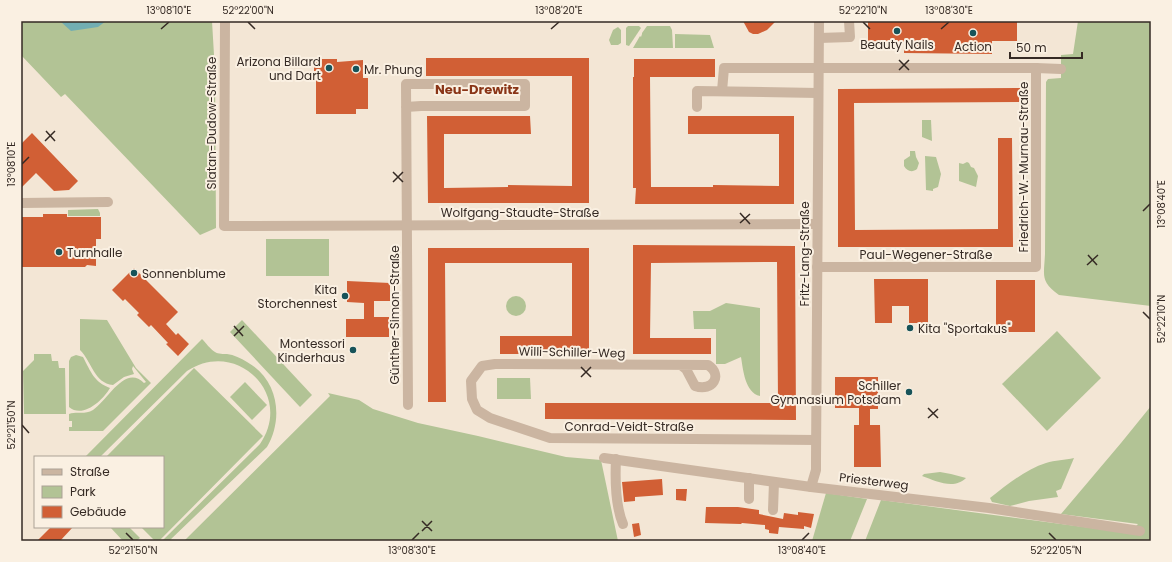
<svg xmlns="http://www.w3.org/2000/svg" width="1172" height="562" font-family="Poppins,sans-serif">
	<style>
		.green { fill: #b2c395 }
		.water { fill: #72aeb2 }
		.building { fill: #d15f35 }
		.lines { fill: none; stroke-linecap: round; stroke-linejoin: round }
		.minor { stroke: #cbb5a1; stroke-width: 10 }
		.ticks { fill: none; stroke: #352a24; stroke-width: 1.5 }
		.poi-dot { fill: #175359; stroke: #faf0e2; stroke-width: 1.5 }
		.labels { text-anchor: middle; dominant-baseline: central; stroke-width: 4; stroke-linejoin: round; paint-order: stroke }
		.poi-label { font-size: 12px; fill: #352a24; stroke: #faf0e2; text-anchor: end }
		.street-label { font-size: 12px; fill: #352a24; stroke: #faf0e2 }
		.neighbourhood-label { font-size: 13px; font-weight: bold; fill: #8a3517; stroke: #faf0e2 }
		.neatline { fill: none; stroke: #352a24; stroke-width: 1.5 }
		.ticks-label { font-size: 10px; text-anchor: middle; fill: #352a24 }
	</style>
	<rect width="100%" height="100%" fill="#f3e6d5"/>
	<g class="green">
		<path d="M21,21H212L215,72L216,228L200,235L65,94L61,97L21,55Z"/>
		<path d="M1078,21H1151V306L1059,295C1040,281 1044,276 1045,254L1046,82L1048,79L1061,78V55L1073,54Z"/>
		<path d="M628,26H639L641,28L629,46L626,45V28Z"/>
		<path d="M647,26H670L672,30L673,48H633L640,36L641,37L642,34V33Z"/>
		<path d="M618,27L621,30V43L618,45H611L609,40L613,30Z"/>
		<path d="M675,34L710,35L714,48H675Z"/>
		<path d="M922,120H931L932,141L922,137Z"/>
		<path d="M910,151H915L916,157L919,163L917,169C912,173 907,171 904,166V160L910,156Z"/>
		<path d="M925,156L936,157L941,174L938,187L933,189V191L926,190Z"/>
		<path d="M967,162L969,163L971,167L974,168L978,176L976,187L959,181V163L963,164Z"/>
		<path d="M98,209L100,213V216H68V210Z"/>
		<rect x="266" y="239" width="63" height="37"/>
		<circle cx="516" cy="306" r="10"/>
		<path d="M726,303L760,308V396C745,393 743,369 741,357L725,364H716V329H694L693,311H710Z"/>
		<path d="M80,319L107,320L136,368L151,383L103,431H69V427H72V421H69V414C77,411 85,415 93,410C108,400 125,364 144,383L146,382L133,366L132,369L134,374L124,377L113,385C94,383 92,362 80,350Z"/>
		<path d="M242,320L312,395L300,407L230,332Z"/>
		<path d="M1057,331L1101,378L1047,431L1002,384Z"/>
		<path d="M202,339C206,343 210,349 215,352C218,354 224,354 227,354C234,355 241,358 247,362C278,379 284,418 267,447L169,541H162L260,444C294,395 237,338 187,371L100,457H85Z"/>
		<path d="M34,354H51L52,361H58L59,368H65L66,414H24L23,371L34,360Z"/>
		<path d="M76,355L83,357C91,372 94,382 110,388C103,400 83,419 69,407V361L71,357Z"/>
		<path d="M194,368L263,436L159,541H155L141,527H163V457H106Z"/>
		<path d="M497,378H530L531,399H497Z"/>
		<path d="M245,382L267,405L252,420L230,397Z"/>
		<path d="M328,393L359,400L373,409L418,423L478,436L566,457L601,460L618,541H184L330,396Z"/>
		<path d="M1151,406V541H865L881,500L1129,533L1138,524L1061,514L1121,443Z"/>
		<path d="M1074,458L1061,489L1056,491L1058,497L1029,501L1010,506L992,502L990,498C1007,485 1026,469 1046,463C1055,460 1065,460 1074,458Z"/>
		<path d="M940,472L951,474L966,478C954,490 936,481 922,476L924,474Z"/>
		<path d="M826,493L867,499L850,541H812Z"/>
		<path d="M110,527H129L140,538L136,541H123Z"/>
	</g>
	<path class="water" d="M60,21H106L98,27L71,31Z"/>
	<g class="building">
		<path d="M743,21H776L767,30L758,34H753L749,32Z"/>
		<path d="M868,21H1017V41H992V54L904,53V42H868Z"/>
		<path d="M426,58H589V203H428L427,116H530L531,134H444V188L508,187V185L572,186V76H426Z"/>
		<path d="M314,59H337V62L363,60V78H368V109H356V114H316V78H314Z"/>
		<path d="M634,59H715V77H650L651,187H713V185L779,186V134H688V116H794V204H635L636,188H633V77H634Z"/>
		<path d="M1020,88L1021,102L854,103L855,230L998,229V138H1012L1013,247H838V89Z"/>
		<path d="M32,133L78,181L69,190L54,191L36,173L21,188V144Z"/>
		<path d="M43,214H67V217H101V239H96V266L87,265L85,267H22L21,217H43Z"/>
		<path d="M633,245L795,246L796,420L545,419V403H778L777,262L651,263L650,338H711V354H633Z"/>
		<path d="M428,248H589V354H500V336H572V263H445L446,402H428Z"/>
		<path d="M134,268L178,312L166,324L176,335L178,333L189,344L178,356L166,344L168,343L151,325L149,327L137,315L139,313L125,299L123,301L112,290Z"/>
		<path d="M874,279H928V323H909V306H892V323H875Z"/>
		<rect x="996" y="280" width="39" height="52"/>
		<path d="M347,281L390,283V301H374V317H389V337H346V319H364V303L347,302Z"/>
		<path d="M835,377H878V409H870V425H880L881,467H854V425H859V408H835Z"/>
		<path d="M662,479L663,495L635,497V501L624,502L622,482Z"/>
		<path d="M676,489H687L686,501L676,500Z"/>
		<path d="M706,507H738L759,510V514L783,519L784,513L798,515V512L814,514L811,528L804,526V529L779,527L778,534L769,533V530L765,529V525L742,523L741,524L705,523Z"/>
		<path d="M639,523L641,535L634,537L632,524Z"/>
		<path d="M51,527H73L60,541H37Z"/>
	</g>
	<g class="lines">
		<g class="minor">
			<path d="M225,21L224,226L817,224"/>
			<path d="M819,38L850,37L849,21"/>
			<path d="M1036,68L1061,69"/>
			<path d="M722,91L724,68H1036V267H817"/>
			<path d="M406,107L421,106H525V84H406C406,191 407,298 408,405"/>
			<path d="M697,107V91L818,93"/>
			<path d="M21,203L108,202"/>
			<path d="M681,365L686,369L695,386C713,392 723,375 708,365L495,364L482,366L471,381L472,399L477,410L490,418L550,438L816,440"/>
			<path d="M604,458L811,487L989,508L1140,531"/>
			<path d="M616,459C615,480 615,505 623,524"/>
			<path d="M749,478V499"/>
			<path d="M811,487L816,470V461L819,21"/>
			<path d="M773,510L774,482"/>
		</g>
	</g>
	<path class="ticks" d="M248,22L255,29M863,22L870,29M161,29L169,22M551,29L559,22M941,29L949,22M899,60L909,70M899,70L909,60M46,131L55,141M45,141L55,131M22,164L29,157M393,172L403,182M393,182L403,172M1143,211L1150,204M740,213L750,224M740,223L750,214M1088,255L1097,265M1087,265L1098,255M1143,312L1150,319M234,326L243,336M234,336L244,326M581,367L591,377M581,377L591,367M928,408L938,418M928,418L938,409M22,425L29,433M422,521L432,531M422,531L432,521M126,533L133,540M1049,533L1056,540M412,540L419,533M802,540L809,533"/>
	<g class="poi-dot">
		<circle cx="897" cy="31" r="4"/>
		<circle cx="973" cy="33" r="4"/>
		<circle cx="329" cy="68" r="4"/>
		<circle cx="356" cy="69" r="4"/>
		<circle cx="59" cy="252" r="4"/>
		<circle cx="134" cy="273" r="4"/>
		<circle cx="345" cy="296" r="4"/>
		<circle cx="910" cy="328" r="4"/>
		<circle cx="353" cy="350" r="4"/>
		<circle cx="909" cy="392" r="4"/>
	</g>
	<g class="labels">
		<g class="poi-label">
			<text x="897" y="44" text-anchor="middle">Beauty Nails</text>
			<text x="973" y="46" text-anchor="middle">Action</text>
			<text x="321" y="61">Arizona Billard<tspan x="321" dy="14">und Dart</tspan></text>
			<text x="364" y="69" text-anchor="start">Mr. Phung</text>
			<text x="67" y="252" text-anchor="start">Turnhalle</text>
			<text x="142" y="273" text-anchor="start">Sonnenblume</text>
			<text x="337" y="289">Kita<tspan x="337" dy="14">Storchennest</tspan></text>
			<text x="918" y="328" text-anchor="start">Kita "Sportakus"</text>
			<text x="345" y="343">Montessori<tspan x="345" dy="14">Kinderhaus</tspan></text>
			<text x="901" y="385">Schiller<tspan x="901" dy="14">Gymnasium Potsdam</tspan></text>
		</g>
		<g class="street-label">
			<text transform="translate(211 123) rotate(-90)">Slatan-Dudow-Straße</text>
			<text transform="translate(1023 167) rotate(-90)">Friedrich-W.-Murnau-Straße</text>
			<text x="520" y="212">Wolfgang-Staudte-Straße</text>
			<text transform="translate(804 254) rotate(-90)">Fritz-Lang-Straße</text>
			<text x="926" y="254">Paul-Wegener-Straße</text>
			<text transform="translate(394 315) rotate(-90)">Günther-Simon-Straße</text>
			<text transform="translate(572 352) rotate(1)">Willi-Schiller-Weg</text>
			<text x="629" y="426">Conrad-Veidt-Straße</text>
			<text transform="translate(874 481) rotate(7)">Priesterweg</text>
		</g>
		<g class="neighbourhood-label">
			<text x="477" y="89">Neu-Drewitz</text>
		</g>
	</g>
	<rect width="1172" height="562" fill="none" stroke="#faf0e2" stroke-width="44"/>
	<rect x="34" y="456" width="130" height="72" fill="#faf0e2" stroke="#aba196"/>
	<rect x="42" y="469" width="20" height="6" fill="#cbb5a1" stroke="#aba196"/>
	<text x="70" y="476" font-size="12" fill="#352a24">Straße</text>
	<rect x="42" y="486" width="20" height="12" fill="#b2c395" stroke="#aba196"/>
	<text x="70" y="496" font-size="12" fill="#352a24">Park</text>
	<rect x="42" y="506" width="20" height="12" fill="#d15f35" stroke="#aba196"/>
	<text x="70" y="516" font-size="12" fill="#352a24">Gebäude</text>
	<path d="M1010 52v6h72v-6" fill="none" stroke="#352a24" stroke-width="2"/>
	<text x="1016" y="52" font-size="12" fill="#352a24" stroke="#faf0e2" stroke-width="3" paint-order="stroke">50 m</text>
	<rect x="22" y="22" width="1128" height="518" class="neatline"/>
	<g class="ticks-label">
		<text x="169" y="14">13°08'10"E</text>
		<text x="248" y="14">52°22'00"N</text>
		<text x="559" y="14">13°08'20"E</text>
		<text x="863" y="14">52°22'10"N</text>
		<text x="949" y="14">13°08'30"E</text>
		<text transform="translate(11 164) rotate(-90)" y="4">13°08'10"E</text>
		<text transform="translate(1161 204) rotate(-90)" y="4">13°08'40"E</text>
		<text transform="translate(1161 319) rotate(-90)" y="4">52°22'10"N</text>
		<text transform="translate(11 425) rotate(-90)" y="4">52°21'50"N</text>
		<text x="133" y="554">52°21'50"N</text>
		<text x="412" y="554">13°08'30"E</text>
		<text x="802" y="554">13°08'40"E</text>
		<text x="1056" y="554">52°22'05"N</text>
	</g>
</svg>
